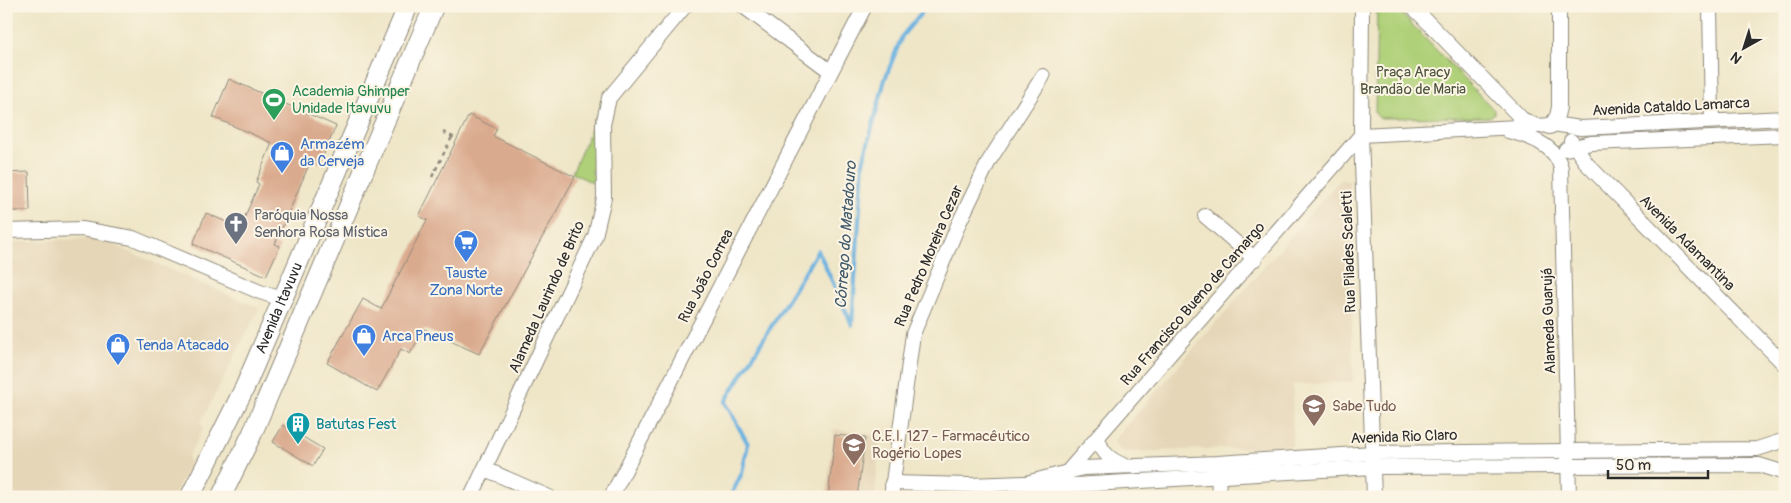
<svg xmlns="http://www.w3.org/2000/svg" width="1791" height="503" font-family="Pangolin,sans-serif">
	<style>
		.built { fill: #e5d6b7 }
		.green { fill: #afd078; stroke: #6d7e52 }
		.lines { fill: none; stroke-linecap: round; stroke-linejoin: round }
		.stream { stroke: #68b1e0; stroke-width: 4 }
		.building { fill: #daaa8e }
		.minor-casing { stroke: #8d887a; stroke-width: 16 }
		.secondary-casing { stroke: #8d887a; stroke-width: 21 }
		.path { stroke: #8d887a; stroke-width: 2.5; stroke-dasharray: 4 4; stroke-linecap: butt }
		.minor { stroke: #fff; stroke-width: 14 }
		.secondary { stroke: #fff; stroke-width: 19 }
		.labels { text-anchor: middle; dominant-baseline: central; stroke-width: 4; stroke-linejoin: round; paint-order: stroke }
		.park-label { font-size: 15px; fill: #4c543e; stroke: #fcf5e5 }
		.leisure-label { font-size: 15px; fill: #27864d; stroke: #fcf5e5; text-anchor: start }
		.street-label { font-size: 15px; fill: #2b2b2b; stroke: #fcf5e5 }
		.shop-label { font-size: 15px; fill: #366cbe; stroke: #fcf5e5; text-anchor: start }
		.worship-label { font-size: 15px; fill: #5b616d; stroke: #fcf5e5; text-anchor: start }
		.education-label { font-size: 15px; fill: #785e54; stroke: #fcf5e5; text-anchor: start }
		.culture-label { font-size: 15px; fill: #0d838f; stroke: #fcf5e5; text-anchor: start }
		.water-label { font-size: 16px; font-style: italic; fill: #405a6a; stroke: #fcf5e5 }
	</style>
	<rect width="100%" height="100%" fill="#fcf5e5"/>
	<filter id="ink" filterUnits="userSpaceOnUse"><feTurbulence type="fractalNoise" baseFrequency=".02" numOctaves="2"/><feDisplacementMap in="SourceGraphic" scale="10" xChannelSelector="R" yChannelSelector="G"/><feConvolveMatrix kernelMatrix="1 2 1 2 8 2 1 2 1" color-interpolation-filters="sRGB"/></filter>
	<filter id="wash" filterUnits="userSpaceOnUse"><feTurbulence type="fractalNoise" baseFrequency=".0096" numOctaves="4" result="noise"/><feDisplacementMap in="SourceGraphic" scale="20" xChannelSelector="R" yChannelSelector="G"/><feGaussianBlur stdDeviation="1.12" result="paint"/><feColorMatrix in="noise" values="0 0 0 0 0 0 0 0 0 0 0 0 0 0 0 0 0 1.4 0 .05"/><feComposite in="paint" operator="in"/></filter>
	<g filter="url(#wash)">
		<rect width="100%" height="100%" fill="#efe6c8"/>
		<g class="built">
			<path d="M1345,179L1349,181L1353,381L1293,385L1292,446L1123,452L1117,448L1114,440L1340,180Z"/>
			<path d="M97,238L259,308L200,424L204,427L187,459L190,462L173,497H6V243Z"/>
			<path d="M834,429L880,436L875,497H826Z"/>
		</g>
		<g class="green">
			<path d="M1377,6H1394L1494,110V114L1490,117L1379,118L1375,113Z"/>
			<path d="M600,114L598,185L572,173L597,115Z"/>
		</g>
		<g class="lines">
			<path class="stream" d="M730,497L742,473L748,444L725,402L818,250L852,325L863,162L885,79L902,36L927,6"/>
		</g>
		<g id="blocks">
			<g class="building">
				<path d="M229,79L336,126L320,163L311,160L275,244L280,246L266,276L193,244L206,213L240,228L259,184L256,182L272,143L213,117Z"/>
				<path d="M469,115L497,129L493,136L575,177L479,354L424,329L410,354L401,349L377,392L327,363L363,299L381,309L427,220L419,216Z"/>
				<path d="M29,172L30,211H6V173Z"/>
				<path d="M283,425L323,449L313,466L273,442Z"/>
				<path d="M835,435L865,438L857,497H828Z"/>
			</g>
		</g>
	</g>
	<g filter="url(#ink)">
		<use href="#blocks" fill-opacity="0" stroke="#8d887a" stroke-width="1"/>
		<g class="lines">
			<defs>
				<g id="minor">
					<path d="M743,6L830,71"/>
					<path d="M1362,6L1361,135L1374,497"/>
					<path d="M1412,6L1522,119L1536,126"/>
					<path d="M1710,6L1712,120"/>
					<path d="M1559,125L1581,128L1785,118"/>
					<path d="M1550,127L1557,116L1559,107V6"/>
					<path d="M1508,131C1528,136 1556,145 1561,168L1569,497"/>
					<path d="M1571,141L1587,164L1785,365"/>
					<path d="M1566,149L1591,143L1785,135"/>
					<path d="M1205,216L1255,259"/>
					<path d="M6,231L82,229L133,238L260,292L282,299"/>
					<path d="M1098,437C1101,452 1109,459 1123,465"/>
					<path d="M485,469L549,497"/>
					<path d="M1218,469L1219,497"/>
					<path d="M1030,482L1083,468L1218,463L1373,453L1757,449L1785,440"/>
					<path d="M892,483L969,485L1025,483L1059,486L1373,467L1759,465L1785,473"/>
					<path d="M471,497L595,236L604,198L603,125L609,98L685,6"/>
					<path d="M611,497L865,6"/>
					<path d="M891,497L913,334L959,223L989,161L1043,76"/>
					<path d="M1055,497L1069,470L1361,135L1554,125"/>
				</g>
				<g id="secondary">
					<path id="s1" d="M190,497L245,387L408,6"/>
					<path d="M221,497L252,434L434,6"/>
				</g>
			</defs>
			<use href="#minor" class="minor-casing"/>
			<use href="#secondary" class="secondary-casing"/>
			<g class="path">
				<path d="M443,132L457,139"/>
				<path d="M432,177L452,137"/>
			</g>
			<use href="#minor" class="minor"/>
			<use href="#secondary" class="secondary"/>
		</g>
	</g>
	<defs>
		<symbol id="stadium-pin" viewBox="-11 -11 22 30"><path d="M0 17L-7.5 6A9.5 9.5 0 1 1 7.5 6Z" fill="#2e9e5b" stroke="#fcf5e5"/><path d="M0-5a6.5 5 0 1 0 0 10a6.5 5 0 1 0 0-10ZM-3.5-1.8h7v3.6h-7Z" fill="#fff"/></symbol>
		<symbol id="shop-pin" viewBox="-11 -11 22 30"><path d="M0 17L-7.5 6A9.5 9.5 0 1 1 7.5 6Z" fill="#3f7fe0" stroke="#fcf5e5"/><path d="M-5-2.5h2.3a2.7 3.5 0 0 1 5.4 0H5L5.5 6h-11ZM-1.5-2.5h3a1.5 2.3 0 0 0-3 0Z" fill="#fff"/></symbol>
		<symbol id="church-pin" viewBox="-11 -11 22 30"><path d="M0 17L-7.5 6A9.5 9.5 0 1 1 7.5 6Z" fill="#6b7280" stroke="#fcf5e5"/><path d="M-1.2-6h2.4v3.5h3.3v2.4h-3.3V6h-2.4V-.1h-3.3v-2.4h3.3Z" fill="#fff"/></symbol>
		<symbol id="supermarket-pin" viewBox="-11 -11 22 30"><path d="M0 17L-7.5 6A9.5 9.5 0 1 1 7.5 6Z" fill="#3f7fe0" stroke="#fcf5e5"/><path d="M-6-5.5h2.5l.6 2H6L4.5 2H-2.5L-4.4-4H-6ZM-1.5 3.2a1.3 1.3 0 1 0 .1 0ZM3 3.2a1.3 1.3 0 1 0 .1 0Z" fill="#fff"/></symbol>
		<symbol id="school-pin" viewBox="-11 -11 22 30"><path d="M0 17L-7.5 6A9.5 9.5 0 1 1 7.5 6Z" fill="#8d6e63" stroke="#fcf5e5"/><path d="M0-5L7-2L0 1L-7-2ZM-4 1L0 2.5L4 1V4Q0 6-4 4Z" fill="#fff"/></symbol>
		<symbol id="building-pin" viewBox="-11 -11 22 30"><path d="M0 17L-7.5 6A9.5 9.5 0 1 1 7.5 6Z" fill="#0f9aa8" stroke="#fcf5e5"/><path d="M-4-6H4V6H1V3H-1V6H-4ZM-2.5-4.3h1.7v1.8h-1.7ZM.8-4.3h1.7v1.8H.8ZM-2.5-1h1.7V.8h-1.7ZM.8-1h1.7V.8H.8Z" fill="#fff"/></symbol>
	</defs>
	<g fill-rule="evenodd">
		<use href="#stadium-pin" x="260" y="86" width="28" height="38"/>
		<use href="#shop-pin" x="268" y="139" width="28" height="38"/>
		<use href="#church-pin" x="222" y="210" width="28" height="38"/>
		<use href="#supermarket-pin" x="452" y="228" width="28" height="38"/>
		<use href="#shop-pin" x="350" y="322" width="28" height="38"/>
		<use href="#shop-pin" x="104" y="331" width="28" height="38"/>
		<use href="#school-pin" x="1300" y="392" width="28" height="38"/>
		<use href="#building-pin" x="284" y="410" width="28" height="38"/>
		<use href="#school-pin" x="840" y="431" width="28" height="38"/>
	</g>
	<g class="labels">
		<g class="park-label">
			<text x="1413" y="72">Praça Aracy<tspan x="1413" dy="17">Brandão de Maria</tspan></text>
		</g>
		<g class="leisure-label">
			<text x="292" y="91">Academia Ghimper<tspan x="292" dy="17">Unidade Itavuvu</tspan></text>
		</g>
		<g class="street-label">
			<text transform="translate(1671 107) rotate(-3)">Avenida Cataldo Lamarca</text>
			<text transform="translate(1687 243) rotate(45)">Avenida Adamantina</text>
			<text transform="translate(1349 252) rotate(-92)">Rua Pilades Scaletti</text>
			<text transform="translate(929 256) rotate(-67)">Rua Pedro Moreira Cezar</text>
			<text transform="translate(706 276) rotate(-63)">Rua João Correa</text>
			<text transform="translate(547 297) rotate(-66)">Alameda Laurindo de Brito</text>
			<text transform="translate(1193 304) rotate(-49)">Rua Francisco Bueno de Camargo</text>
			<text stroke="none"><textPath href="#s1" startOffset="209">Avenida Itavuvu</textPath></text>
			<text transform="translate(1549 321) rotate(-92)">Alameda Guarujá</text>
			<text transform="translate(1404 437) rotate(-2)">Avenida Rio Claro</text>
		</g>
		<g class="shop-label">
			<text x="300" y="144">Armazém<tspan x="300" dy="17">da Cerveja</tspan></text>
			<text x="466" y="273" text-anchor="middle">Tauste<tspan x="466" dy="17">Zona Norte</tspan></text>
			<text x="382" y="336">Arca Pneus</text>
			<text x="136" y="345">Tenda Atacado</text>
		</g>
		<g class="worship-label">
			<text x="254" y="215">Paróquia Nossa<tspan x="254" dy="17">Senhora Rosa Mística</tspan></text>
		</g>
		<g class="education-label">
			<text x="1332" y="406">Sabe Tudo</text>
			<text x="872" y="436">C.E.I. 127 - Farmacêutico<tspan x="872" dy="17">Rogério Lopes</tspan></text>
		</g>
		<g class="culture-label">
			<text x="316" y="424">Batutas Fest</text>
		</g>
		<g class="water-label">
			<text transform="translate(846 235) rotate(-86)">Córrego do Matadouro</text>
		</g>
	</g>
	<rect width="1791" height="503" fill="none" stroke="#fcf5e5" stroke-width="25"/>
	<g transform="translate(1744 48) rotate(219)" stroke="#fcf5e5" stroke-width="4" paint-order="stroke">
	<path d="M0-4L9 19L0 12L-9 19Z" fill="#2b2b2b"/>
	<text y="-8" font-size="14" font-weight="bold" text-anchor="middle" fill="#2b2b2b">N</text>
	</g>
	<path d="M1608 470v8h100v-8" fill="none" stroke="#2b2b2b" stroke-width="2.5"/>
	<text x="1616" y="470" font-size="15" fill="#2b2b2b" stroke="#fcf5e5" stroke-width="4" paint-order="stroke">50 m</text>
</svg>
